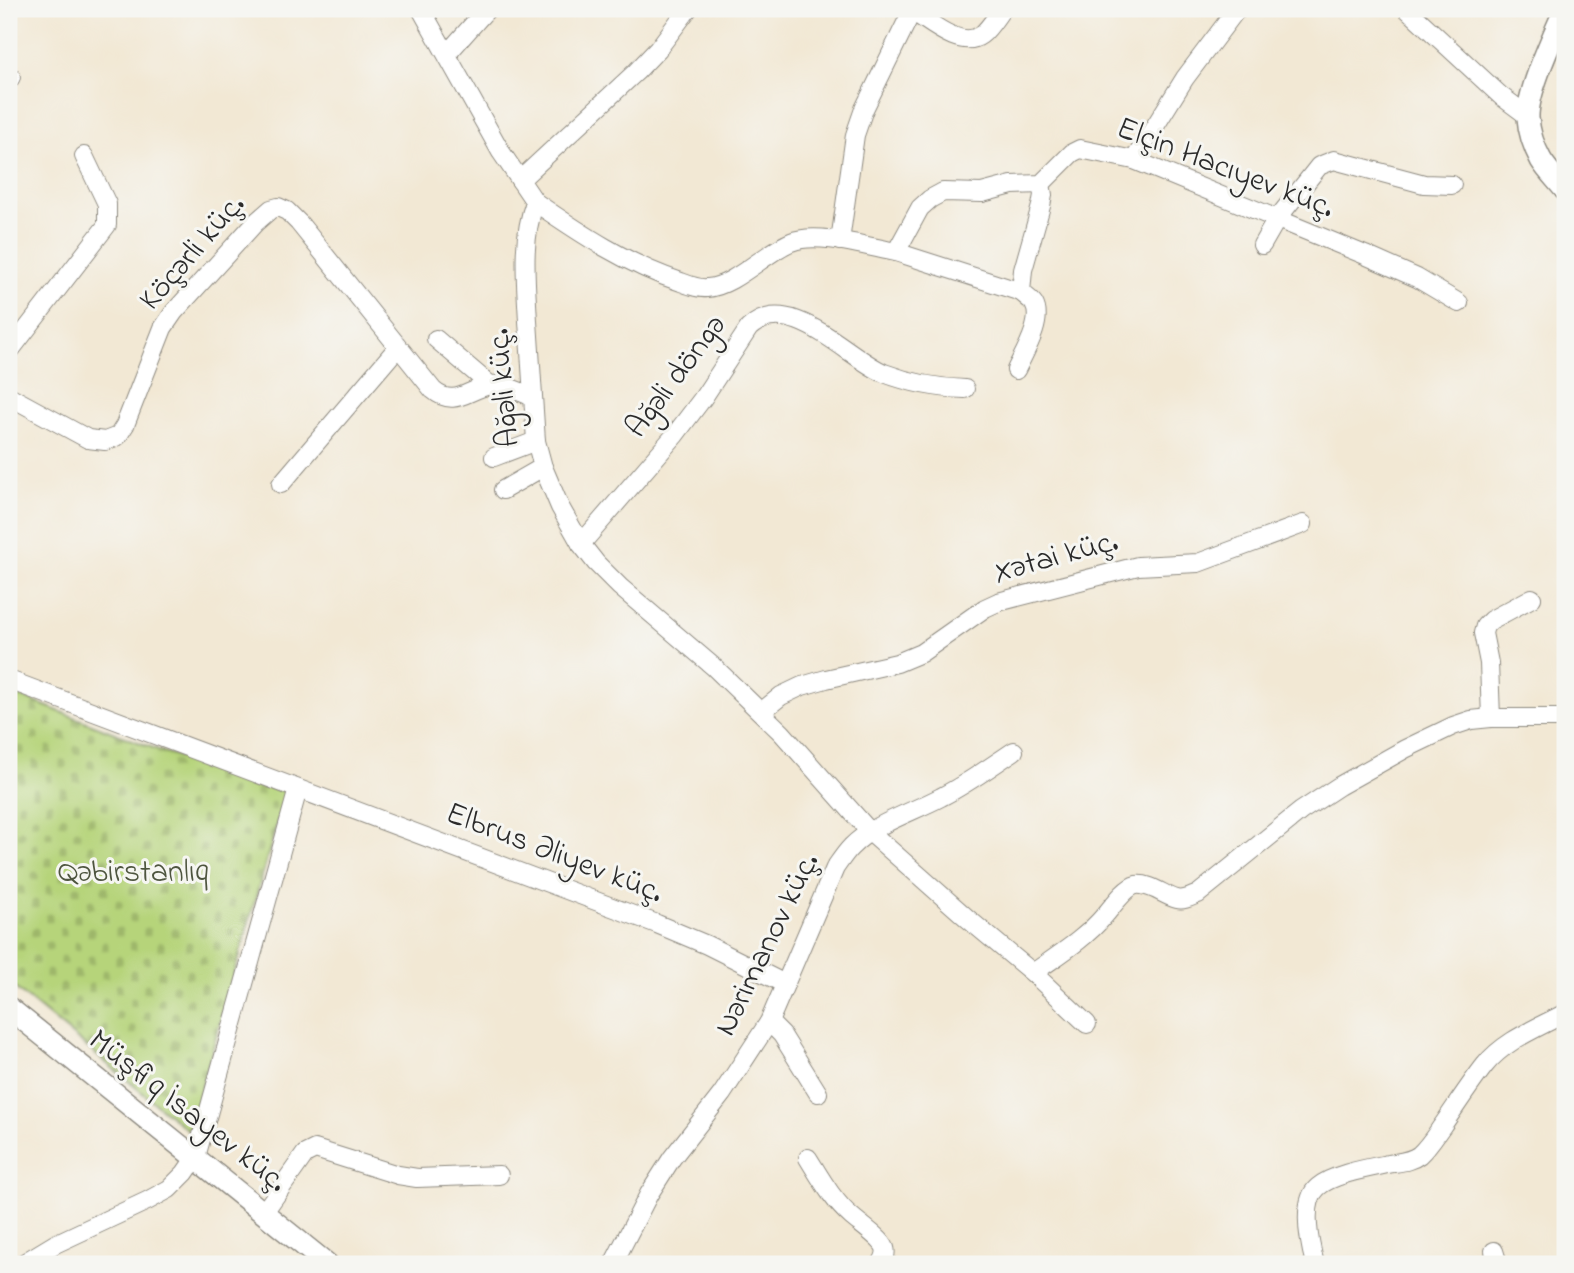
<svg xmlns="http://www.w3.org/2000/svg" width="1574" height="1273" font-family="'Indie Flower',sans-serif">
	<style>
		.cemetery { fill: url(#cemetery-stones); stroke: #708052; stroke-width: 2 }
		.lines { fill: none; stroke-linecap: round; stroke-linejoin: round }
		.minor-casing { stroke: #8e8a80; stroke-width: 20 }
		.tertiary-casing { stroke: #8e8a80; stroke-width: 24 }
		.minor { stroke: #fff; stroke-width: 18 }
		.tertiary { stroke: #fff; stroke-width: 21 }
		.labels { text-anchor: middle; dominant-baseline: central; stroke-width: 6; stroke-linejoin: round; paint-order: stroke }
		.street-label { font-size: 32px; fill: #2b2b2b; stroke: #f6f6f2 }
		.park-label { font-size: 32px; fill: #4e553f; stroke: #f6f6f2 }
	</style>
	<defs>
		<pattern id="cemetery-stones" width="16" height="16" patternUnits="userSpaceOnUse" patternTransform="scale(1.75)"><rect width="16" height="16" fill="#b6d47a"/><path d="M2 7V4a2 2 0 0 1 4 0v3zM10 15v-3a2 2 0 0 1 4 0v3z" fill="#9db66a"/></pattern>
	</defs>
	<rect width="100%" height="100%" fill="#f6f6f2"/>
	<filter id="ink" filterUnits="userSpaceOnUse"><feTurbulence type="fractalNoise" baseFrequency=".0143" numOctaves="2"/><feDisplacementMap in="SourceGraphic" scale="14" xChannelSelector="R" yChannelSelector="G"/><feConvolveMatrix kernelMatrix="1 2 1 2 8 2 1 2 1" color-interpolation-filters="sRGB"/></filter>
	<filter id="wash" filterUnits="userSpaceOnUse"><feTurbulence type="fractalNoise" baseFrequency=".00686" numOctaves="4" result="noise"/><feDisplacementMap in="SourceGraphic" scale="28" xChannelSelector="R" yChannelSelector="G"/><feGaussianBlur stdDeviation="1.57" result="paint"/><feColorMatrix in="noise" values="0 0 0 0 0 0 0 0 0 0 0 0 0 0 0 0 0 1.4 0 .05"/><feComposite in="paint" operator="in"/></filter>
	<g filter="url(#wash)">
		<rect width="100%" height="100%" fill="#f2e8d4"/>
		<path class="cemetery" d="M9,692L161,751L286,792L189,1131L9,983Z"/>
	</g>
	<g filter="url(#ink)">
		<g class="lines">
			<defs>
				<g id="minor">
					<path d="M421,9L501,152L535,202C521,240 526,281 528,321C531,361 533,401 536,441L543,467L560,507L581,544L596,563L620,587L715,668L782,733L870,832L967,918L1033,973C1058,955 1085,939 1105,915C1112,907 1126,887 1136,885C1151,883 1164,896 1177,899C1185,901 1192,896 1198,894L1301,811L1339,786L1405,749L1453,726L1471,720L1491,718H1565"/>
					<path d="M1407,9L1501,96L1528,116"/>
					<path d="M447,54L487,9"/>
					<path d="M9,80L11,77"/>
					<path d="M1134,160L1185,78L1237,9"/>
					<path d="M520,180L636,72L658,49L688,9"/>
					<path d="M535,202C580,233 628,265 681,282C689,285 698,289 707,288C733,287 766,252 791,242C816,231 869,247 896,252L920,208L930,199L943,192L982,193L1012,185L1041,184L1072,153L1080,149L1134,160L1365,255L1417,278L1459,303"/>
					<path d="M840,241L855,135L864,109L912,11C930,22 961,50 981,35C989,29 996,17 1002,9"/>
					<path d="M1262,245L1277,219L1319,166L1334,160L1424,184L1452,185"/>
					<path d="M896,252L1021,292C1025,296 1031,299 1034,304C1044,321 1024,353 1016,370"/>
					<path d="M1021,292L1023,270L1041,206L1043,195L1041,184"/>
					<path d="M436,339L490,385"/>
					<path d="M9,352L107,225V204L84,156"/>
					<path d="M9,396L88,439L105,441L118,436L125,425L163,328L174,312L255,223L271,209L278,207L287,211L299,223L433,390C454,408 467,390 490,385C505,383 519,392 533,397"/>
					<path d="M494,457L536,441"/>
					<path d="M281,484L398,347"/>
					<path d="M503,490L543,467"/>
					<path d="M581,544L675,435L703,398L749,328C789,290 848,358 884,373C910,383 937,388 965,389"/>
					<path d="M9,680L657,924L707,945L785,984"/>
					<path d="M761,712L781,696L802,686L826,679L897,663L921,653L985,608L998,602L1138,566L1198,563L1303,524"/>
					<path d="M1491,718L1489,663L1483,633L1485,626L1491,620L1532,598"/>
					<path d="M1033,973L1087,1024"/>
					<path d="M769,1022L782,1035L818,1093"/>
					<path d="M808,1158C821,1179 833,1201 852,1217C860,1224 882,1239 885,1248C887,1254 884,1259 881,1264"/>
					<path d="M264,1212L305,1154L315,1149L398,1175L417,1178L499,1175"/>
					<path d="M1494,1251L1498,1264"/>
					<path d="M22,1264L55,1244L147,1201L169,1189L185,1173L196,1157L298,789"/>
					<path d="M613,1264L649,1194L672,1158L722,1094L769,1022L835,868C840,861 845,853 851,847C873,824 913,812 941,797C967,784 990,767 1014,751"/>
					<path d="M1315,1264C1310,1245 1300,1202 1318,1187C1333,1174 1369,1168 1388,1164C1398,1162 1410,1162 1419,1155C1428,1147 1435,1136 1442,1126C1456,1106 1470,1084 1485,1065C1505,1040 1538,1028 1565,1013"/>
				</g>
				<g id="tertiary">
					<path d="M1565,9C1554,35 1527,91 1528,118C1529,132 1534,147 1541,160C1547,170 1557,180 1565,190"/>
					<path d="M9,1008L327,1264"/>
				</g>
			</defs>
			<use href="#minor" class="minor-casing"/>
			<use href="#tertiary" class="tertiary-casing"/>
			<use href="#minor" class="minor"/>
			<use href="#tertiary" class="tertiary"/>
		</g>
	</g>
	<g class="labels">
		<g class="street-label">
			<text transform="translate(1225 169) rotate(21)">Elçin Hacıyev küç.</text>
			<text transform="translate(193 253) rotate(-49)">Köçərli küç.</text>
			<text transform="translate(677 377) rotate(-53)">Ağəli döngə</text>
			<text transform="translate(505 388) rotate(-95)">Ağəli küç.</text>
			<text transform="translate(1056 558) rotate(-15)">Xətai küç.</text>
			<text transform="translate(554 854) rotate(21)">Elbrus Əliyev küç.</text>
			<text transform="translate(768 945) rotate(-64)">Nərimanov küç.</text>
			<text transform="translate(187 1112) rotate(38)">Müşfiq İsayev küç.</text>
		</g>
		<g class="park-label">
			<text x="133" y="873">Qəbirstanlıq</text>
		</g>
	</g>
	<rect width="1574" height="1273" fill="none" stroke="#f6f6f2" stroke-width="35"/>
</svg>
